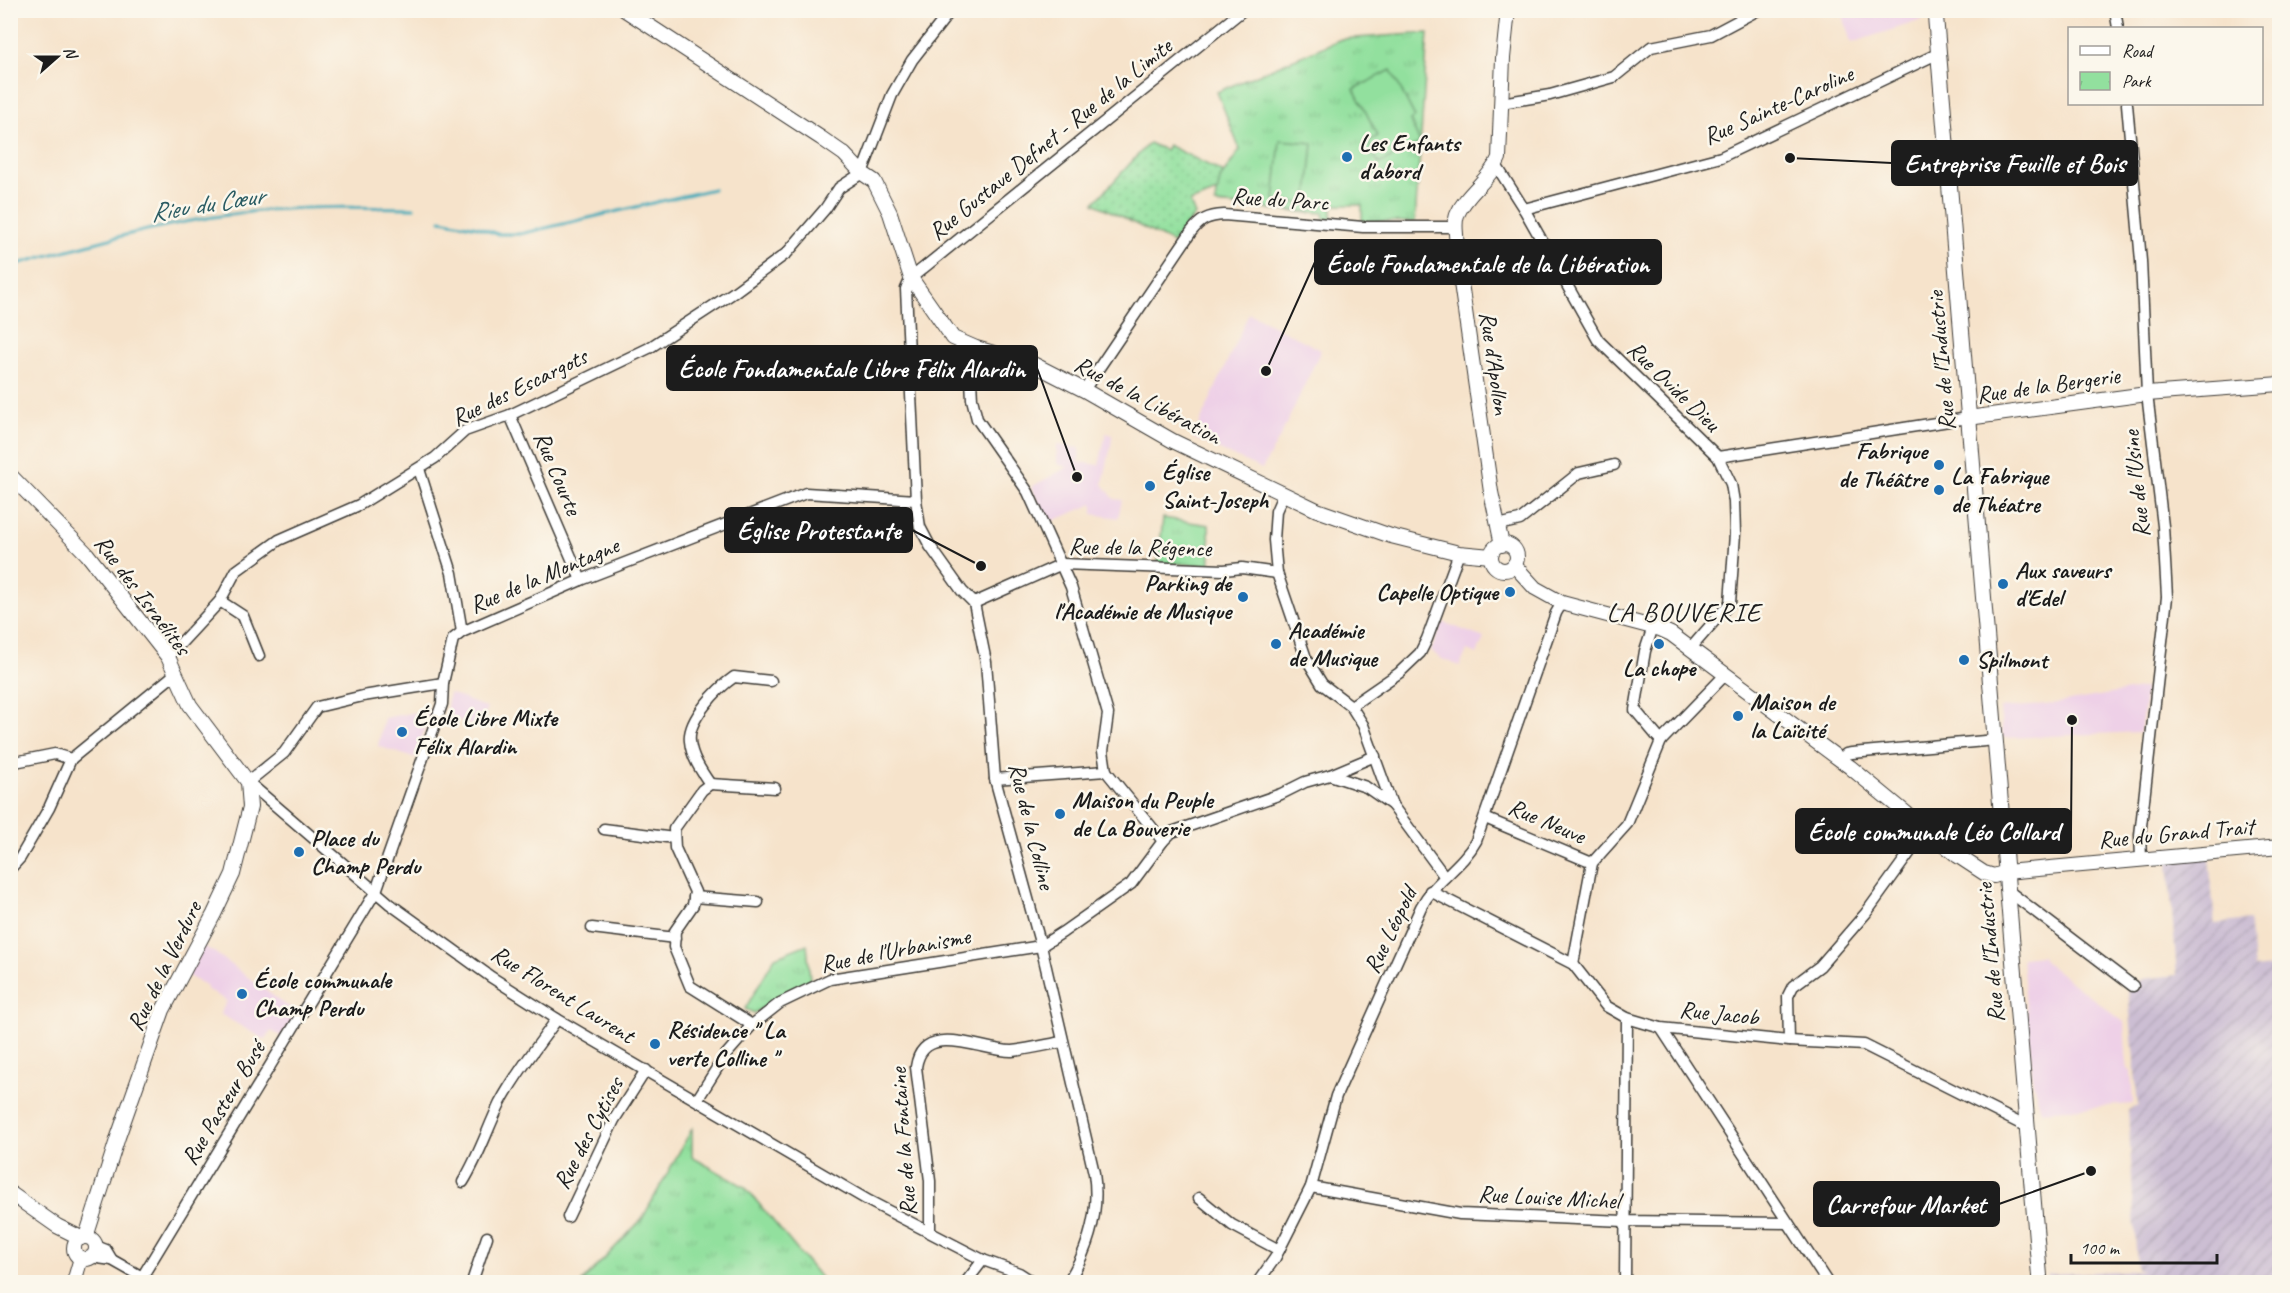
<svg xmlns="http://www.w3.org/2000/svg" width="2290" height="1293" font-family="Caveat,sans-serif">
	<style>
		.built { fill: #eed0e7 }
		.industrial { fill: url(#industrial-furrows) }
		.grass { fill: url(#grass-dots); stroke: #577e5d; stroke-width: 1.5 }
		.park { fill: url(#park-tufts); stroke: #577e5d; stroke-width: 1.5 }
		.pitch { fill: #92e09e; stroke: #577e5d; stroke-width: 1.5 }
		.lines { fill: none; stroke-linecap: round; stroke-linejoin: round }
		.stream { stroke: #3caaba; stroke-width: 3 }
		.minor-casing { stroke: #3d3a36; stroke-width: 13 }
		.tertiary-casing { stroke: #3d3a36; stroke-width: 16 }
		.secondary-casing { stroke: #3d3a36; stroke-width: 17 }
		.minor { stroke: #fff; stroke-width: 10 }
		.tertiary { stroke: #fff; stroke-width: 14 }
		.secondary { stroke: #fff; stroke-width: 15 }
		.poi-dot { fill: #1f6fb2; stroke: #fbf7ec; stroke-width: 2 }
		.labels { text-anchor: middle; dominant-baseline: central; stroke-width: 5; stroke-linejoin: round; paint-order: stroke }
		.street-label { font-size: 24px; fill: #1c1c1c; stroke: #fbf7ec }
		.poi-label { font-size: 24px; font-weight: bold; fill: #1c1c1c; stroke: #fbf7ec; text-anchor: start }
		.water-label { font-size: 26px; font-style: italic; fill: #2a5c63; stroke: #fbf7ec }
		.quarter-label { font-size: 27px; letter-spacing: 1.5px; fill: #1c1c1c; stroke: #fbf7ec }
		.leader { fill: none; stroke: #1c1c1c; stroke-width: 2 }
		.callout-dot { fill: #1c1c1c; stroke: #fbf7ec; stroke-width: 2 }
		.callout { fill: #1c1c1c; stroke: #1c1c1c; stroke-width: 2 }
		.callout-label { font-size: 26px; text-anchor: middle; font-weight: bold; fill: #fff }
	</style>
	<defs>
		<pattern id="industrial-furrows" width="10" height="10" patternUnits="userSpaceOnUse" patternTransform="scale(1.5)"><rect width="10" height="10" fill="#ccbed3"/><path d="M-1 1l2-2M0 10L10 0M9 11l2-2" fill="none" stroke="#afa3b5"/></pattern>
		<pattern id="grass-dots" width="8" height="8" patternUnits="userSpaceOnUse" patternTransform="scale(1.5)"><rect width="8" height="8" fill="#92e09e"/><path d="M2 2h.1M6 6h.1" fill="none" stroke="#7dc088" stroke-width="1.8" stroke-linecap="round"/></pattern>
		<pattern id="park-tufts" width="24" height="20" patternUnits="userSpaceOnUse" patternTransform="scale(1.5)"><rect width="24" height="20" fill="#92e09e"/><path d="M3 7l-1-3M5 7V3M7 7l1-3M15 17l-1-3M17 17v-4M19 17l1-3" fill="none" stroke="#7dc088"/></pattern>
	</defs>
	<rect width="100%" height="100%" fill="#fbf7ec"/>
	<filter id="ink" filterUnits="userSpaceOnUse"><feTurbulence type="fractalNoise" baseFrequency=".0167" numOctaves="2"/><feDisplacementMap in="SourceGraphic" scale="12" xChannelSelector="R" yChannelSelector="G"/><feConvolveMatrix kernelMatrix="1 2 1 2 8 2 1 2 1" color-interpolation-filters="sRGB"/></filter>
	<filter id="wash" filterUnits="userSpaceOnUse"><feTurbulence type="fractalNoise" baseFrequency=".008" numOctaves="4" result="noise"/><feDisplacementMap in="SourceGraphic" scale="24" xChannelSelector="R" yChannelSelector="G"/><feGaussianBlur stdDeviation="1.35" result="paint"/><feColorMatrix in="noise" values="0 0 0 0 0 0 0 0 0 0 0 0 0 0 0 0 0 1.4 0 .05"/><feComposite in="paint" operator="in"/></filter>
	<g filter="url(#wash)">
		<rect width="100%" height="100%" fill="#f6e3cb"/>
		<g class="built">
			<path d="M1842,11H1922V20L1851,43Z"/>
			<path d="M1249,313L1321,350L1280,437L1262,469L1193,438Z"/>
			<path d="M1106,433L1113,435L1103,484L1114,499L1122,500L1118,518L1093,514V504L1048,523L1031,487L1068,467L1057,464V445L1080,448L1079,462L1099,465Z"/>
			<path d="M1443,622L1484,638L1477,654L1467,650L1460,666L1442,659L1431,651Z"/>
			<path d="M2146,688L2140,732L2003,738L2000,708L2046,705Z"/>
			<path d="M449,693L487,708L480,729L446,715Z"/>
			<path d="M432,709L414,758L378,746L384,718Z"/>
			<path d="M203,946L214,952L284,1004L297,1011L283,1037L271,1031L266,1039L262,1038L220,1014L227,1001L206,989L207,986L188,976Z"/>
			<path d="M2042,956L2045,962L2124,1022L2127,1070L2131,1071L2133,1104L2041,1111L2033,1083L2022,958Z"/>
		</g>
		<path class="industrial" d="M2209,857L2215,924L2249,920L2255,968L2279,965V1282H2049L2048,1274L2143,1270L2137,1268L2128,1110L2138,1106L2128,990L2142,979L2177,975L2168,861Z"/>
		<path class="grass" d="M1149,143L1165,150L1168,145L1224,173L1240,150L1309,213L1215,204L1217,192L1190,202L1195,215L1173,243L1094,203Z"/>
		<g class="park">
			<path d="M1428,33L1415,222L1362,221V205H1332V220L1324,219L1323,213L1215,204L1220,179L1240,150L1217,92L1341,39Z"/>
			<path d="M1163,518L1209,525L1210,565L1158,563Z"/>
			<path d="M807,944L810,980L754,1013L745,1009L775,957Z"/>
			<path d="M692,1129V1157L745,1187L822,1280L833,1282H582L642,1219Z"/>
		</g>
		<g class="pitch">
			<path d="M1391,70L1415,117L1410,120L1420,143L1379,164L1368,142L1378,136L1354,89Z"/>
			<path d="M1280,140L1313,143L1307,204L1274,200Z"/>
		</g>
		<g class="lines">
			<g class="stream">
				<path d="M441,220L478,227L497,234H520L713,189"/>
				<path d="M10,266C89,244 169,221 250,212C304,206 360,207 414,208"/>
			</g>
		</g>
	</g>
	<g filter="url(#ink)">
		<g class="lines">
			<defs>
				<g id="minor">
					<path d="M2115,10L2118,28"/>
					<path d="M1501,103L1550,95L1614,77L1651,47L1711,35L1758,10"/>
					<path d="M2127,104L2141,261L2147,394L2163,526L2167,597L2140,835L2141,858"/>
					<path d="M1496,165L1524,209L1598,340L1718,457L1731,484L1734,502L1735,534L1730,603L1691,648"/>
					<path d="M1524,209L1721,157L1939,53"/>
					<path d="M976,348L971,380L972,399L977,419L1028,492L1071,587L1108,714L1103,751L1106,771"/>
					<path d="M1084,390L1191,232C1201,219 1208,216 1224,215L1363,227H1455"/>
					<path d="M510,415L581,580"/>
					<path d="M1718,457L1968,418"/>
					<path d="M419,469L452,573L462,632"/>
					<path d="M1283,495L1276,511L1274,540L1277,573L1306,658L1322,684L1351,706L1363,725L1392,805"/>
					<path d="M1498,525L1520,520L1579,473L1614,465"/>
					<path d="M220,601L243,616L259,656"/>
					<path d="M974,603L1062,564L1224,570L1242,568L1277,573"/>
					<path d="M1653,627L1645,651L1635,710L1661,741"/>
					<path d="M168,657L220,601L236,571L279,540L359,505L435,458L465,431L510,415L649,348L733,293L787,253L825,209L839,188L862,173L892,95L912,60L951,10"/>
					<path d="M443,683L363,696L317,707L284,753L248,782L390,904L491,977L557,1019L869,1201L983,1260L1019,1273L1033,1282"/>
					<path d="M1351,706L1399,673L1420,653L1427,639L1459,553"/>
					<path d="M1840,760L1846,754L1852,753L1996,740"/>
					<path d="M10,763L55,754L71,759"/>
					<path d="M1106,771L1163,841"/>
					<path d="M1330,775L1375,756"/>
					<path d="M995,779L1106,771"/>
					<path d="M710,784L775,788"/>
					<path d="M1485,818L1592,863"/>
					<path d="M604,829L674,838"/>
					<path d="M10,869L20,858L49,808L71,759L175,674"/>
					<path d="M2007,890L2133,986"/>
					<path d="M1430,891L1573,964L1606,1006L1627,1018L1661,1028L1789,1041L1864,1045L2027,1127"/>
					<path d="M694,897L758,902"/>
					<path d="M592,928L675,938"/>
					<path d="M1573,964L1592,863L1627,824L1661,741L1726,674"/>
					<path d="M752,1025L690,986L674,947L675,931L693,905L695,892L675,848L674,829L702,790L710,784C701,771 691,756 690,741C687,720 718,688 734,677L771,681"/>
					<path d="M1661,1028L1827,1282"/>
					<path d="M1789,1041L1788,996L1793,986L1820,966L1866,913L1926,830"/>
					<path d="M697,1100L724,1057L752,1025L780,1003L830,979L1041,946L1063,932L1131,884L1163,841L1172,832L1281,794L1305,782L1330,775L1366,787L1392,805L1445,877"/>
					<path d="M463,1182C479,1156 487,1130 500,1103C516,1073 538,1046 557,1019"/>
					<path d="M1311,1187L1460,1214L1624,1221L1788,1223"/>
					<path d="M1199,1198L1232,1225L1279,1250"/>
					<path d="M568,1217L614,1120L646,1070"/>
					<path d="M930,1232V1181L916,1067C923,1019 984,1052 1012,1051C1029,1049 1046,1045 1062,1042"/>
					<path d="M96,1246L106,1250L112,1260"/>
					<path d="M91,1257L112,1260L151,1282"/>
					<path d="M142,1277L376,891L442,704L443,683L453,639L462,632L581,580L806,493L916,500"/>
					<path d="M472,1282L487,1237"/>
					<path d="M966,1282L983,1260"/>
					<path d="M1068,1282C1089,1248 1100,1213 1094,1173L1041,946L995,779L986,662L974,603L962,591L930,546L920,527L916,500L906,289L911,278L1243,10"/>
					<path d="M1258,1282L1275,1258L1311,1187L1336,1096L1421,907C1435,880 1462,867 1476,841L1556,613L1562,603"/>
					<path d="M1625,1282L1627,1018"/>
				</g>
				<g id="tertiary">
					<path d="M625,10L821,138L844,154L862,173L874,181L890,213L911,278L953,338L976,348L1033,364L1084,390L1173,441L1317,510L1391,536L1459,553L1491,556"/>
					<path d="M1968,418L2147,394L2280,384"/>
					<path d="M10,475L87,554L168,657L190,705L248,782L250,807L233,874L214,914L163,1010L118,1137L86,1237"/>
					<circle cx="1504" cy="557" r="13"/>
					<path d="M1502,545L1491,492L1456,248C1458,237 1453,226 1457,215C1466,193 1490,180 1499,158L1503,58L1508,10"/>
					<path d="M1514,565L1535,588L1562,603L1660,629L1671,634L1850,767L1958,856L1984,873L1994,876L2006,872L2280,847"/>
					<path d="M10,1193L57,1226L81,1238"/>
					<circle cx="85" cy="1248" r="11"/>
					<path d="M74,1282L81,1258"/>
				</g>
				<path id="secondary" d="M1935,10L2040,1282"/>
			</defs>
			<use href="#minor" class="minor-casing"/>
			<use href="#tertiary" class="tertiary-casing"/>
			<use href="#secondary" class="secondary-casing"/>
			<use href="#minor" class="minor"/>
			<use href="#tertiary" class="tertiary"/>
			<use href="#secondary" class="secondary"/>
		</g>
	</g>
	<g class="poi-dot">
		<circle cx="1347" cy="157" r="6"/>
		<circle cx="1939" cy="465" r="6"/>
		<circle cx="1150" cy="486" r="6"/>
		<circle cx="1939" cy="490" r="6"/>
		<circle cx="2003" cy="584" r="6"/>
		<circle cx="1510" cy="592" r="6"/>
		<circle cx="1243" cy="597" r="6"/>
		<circle cx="1276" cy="644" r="6"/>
		<circle cx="1659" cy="644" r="6"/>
		<circle cx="1964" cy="660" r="6"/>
		<circle cx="1738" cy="716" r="6"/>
		<circle cx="402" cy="732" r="6"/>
		<circle cx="1060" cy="814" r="6"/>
		<circle cx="299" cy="852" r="6"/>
		<circle cx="242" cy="994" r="6"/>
		<circle cx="655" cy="1044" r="6"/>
	</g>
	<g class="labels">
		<g class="street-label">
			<text transform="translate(1778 105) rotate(-24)">Rue Sainte-Caroline</text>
			<text transform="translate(1050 139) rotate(-39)">Rue Gustave Defnet - Rue de la Limite</text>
			<text transform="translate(1280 199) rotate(4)">Rue du Parc</text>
			<text transform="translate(1941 361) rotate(-95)">Rue de l'Industrie</text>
			<text transform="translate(1495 363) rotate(82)">Rue d'Apollon</text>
			<text transform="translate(2048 385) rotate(-8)">Rue de la Bergerie</text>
			<text transform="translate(1674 386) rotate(44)">Rue Ovide Dieu</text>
			<text transform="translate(519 387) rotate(-26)">Rue des Escargots</text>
			<text transform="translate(1148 400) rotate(28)">Rue de la Libération</text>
			<text transform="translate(558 473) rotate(67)">Rue Courte</text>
			<text transform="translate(2136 484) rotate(-96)">Rue de l'Usine</text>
			<text transform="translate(1140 547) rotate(1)">Rue de la Régence</text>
			<text transform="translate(544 575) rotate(-23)">Rue de la Montagne</text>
			<text transform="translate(143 595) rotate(53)">Rue des Israélites</text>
			<text transform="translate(1547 821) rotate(23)">Rue Neuve</text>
			<text transform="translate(1032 826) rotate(76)">Rue de la Colline</text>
			<text transform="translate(2176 833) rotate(-5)">Rue du Grand Trait</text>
			<text transform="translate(1390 930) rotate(-64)">Rue Léopold</text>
			<text transform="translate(895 950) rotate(-11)">Rue de l'Urbanisme</text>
			<text transform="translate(1990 953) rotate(-95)">Rue de l'Industrie</text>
			<text transform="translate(164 966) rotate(-64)">Rue de la Verdure</text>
			<text transform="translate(563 994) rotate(32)">Rue Florent Laurent</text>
			<text transform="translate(1719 1013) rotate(6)">Rue Jacob</text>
			<text transform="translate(223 1103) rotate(-59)">Rue Pasteur Busé</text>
			<text transform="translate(588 1133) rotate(-62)">Rue des Cytises</text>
			<text transform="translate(903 1142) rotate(-94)">Rue de la Fontaine</text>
			<text transform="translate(1549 1197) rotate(3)">Rue Louise Michel</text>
		</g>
		<g class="poi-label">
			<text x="1359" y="143">Les Enfants<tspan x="1359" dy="28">d'abord</tspan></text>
			<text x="1927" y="451" text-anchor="end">Fabrique<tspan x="1927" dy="28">de Théâtre</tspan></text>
			<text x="1162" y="472">Église<tspan x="1162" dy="28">Saint-Joseph</tspan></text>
			<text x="1951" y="476">La Fabrique<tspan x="1951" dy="28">de Théatre</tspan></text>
			<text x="2015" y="570">Aux saveurs<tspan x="2015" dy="28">d'Edel</tspan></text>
			<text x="1231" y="583" text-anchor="end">Parking de<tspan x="1231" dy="28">l'Académie de Musique</tspan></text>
			<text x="1498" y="592" text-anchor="end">Capelle Optique</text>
			<text x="1288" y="630">Académie<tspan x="1288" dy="28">de Musique</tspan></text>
			<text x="1976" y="660">Spilmont</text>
			<text x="1659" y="668" text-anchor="middle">La chope</text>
			<text x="1750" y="702">Maison de<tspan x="1750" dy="28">la Laïcité</tspan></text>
			<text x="414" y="718">École Libre Mixte<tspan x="414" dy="28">Félix Alardin</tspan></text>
			<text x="1072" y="800">Maison du Peuple<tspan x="1072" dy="28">de La Bouverie</tspan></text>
			<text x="311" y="838">Place du<tspan x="311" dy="28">Champ Perdu</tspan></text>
			<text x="254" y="980">École communale<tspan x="254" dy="28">Champ Perdu</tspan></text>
			<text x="667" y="1030">Résidence " La<tspan x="667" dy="28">verte Colline "</tspan></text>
		</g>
		<g class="water-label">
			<text transform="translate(207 204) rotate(-9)">Rieu du Cœur</text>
		</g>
		<g class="quarter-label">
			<text x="1684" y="612">LA BOUVERIE</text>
		</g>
	</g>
	<path class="leader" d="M1790 158L1892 163M1266 371L1315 262M1077 477L1037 368M981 566L912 530M2072 720L2071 831M2091 1171L1999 1204"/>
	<g class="callout-dot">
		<circle cx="1790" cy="158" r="6"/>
		<circle cx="1266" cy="371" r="6"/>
		<circle cx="1077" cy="477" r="6"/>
		<circle cx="981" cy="566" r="6"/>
		<circle cx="2072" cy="720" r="6"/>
		<circle cx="2091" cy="1171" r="6"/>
	</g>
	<g class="callout">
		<rect x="1892" y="141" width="245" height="44" rx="6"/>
		<rect x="1315" y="240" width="346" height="44" rx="6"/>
		<rect x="667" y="346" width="370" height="44" rx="6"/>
		<rect x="725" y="508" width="187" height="44" rx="6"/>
		<rect x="1796" y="809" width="275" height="44" rx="6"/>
		<rect x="1814" y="1182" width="185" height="44" rx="6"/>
	</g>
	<g class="callout-label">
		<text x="2015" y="172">Entreprise Feuille et Bois</text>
		<text x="1488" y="272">École Fondamentale de la Libération</text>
		<text x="852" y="377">École Fondamentale Libre Félix Alardin</text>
		<text x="819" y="539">Église Protestante</text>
		<text x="1934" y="840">École communale Léo Collard</text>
		<text x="1906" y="1213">Carrefour Market</text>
	</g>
	<rect width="2290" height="1293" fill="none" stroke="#fbf7ec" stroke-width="36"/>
	<rect x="2068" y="27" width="195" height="78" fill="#fbf7ec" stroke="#a29f99" stroke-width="1.5"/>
	<rect x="2080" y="46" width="30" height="9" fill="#ffffff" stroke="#a29f99" stroke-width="1.5"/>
	<text x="2122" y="57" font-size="18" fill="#1c1c1c">Road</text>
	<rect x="2080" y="72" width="30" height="18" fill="url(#park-tufts)" stroke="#a29f99" stroke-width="1.5"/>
	<text x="2122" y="87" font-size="18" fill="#1c1c1c">Park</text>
	<g transform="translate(57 57) rotate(69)" stroke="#fbf7ec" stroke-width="4.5" paint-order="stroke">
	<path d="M0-4.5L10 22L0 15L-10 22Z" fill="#1c1c1c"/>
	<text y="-9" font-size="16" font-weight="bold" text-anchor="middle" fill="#1c1c1c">N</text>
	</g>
	<path d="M2071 1254v9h146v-9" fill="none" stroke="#1c1c1c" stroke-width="3"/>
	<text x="2080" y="1254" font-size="18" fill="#1c1c1c" stroke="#fbf7ec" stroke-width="4.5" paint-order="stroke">100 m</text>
</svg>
